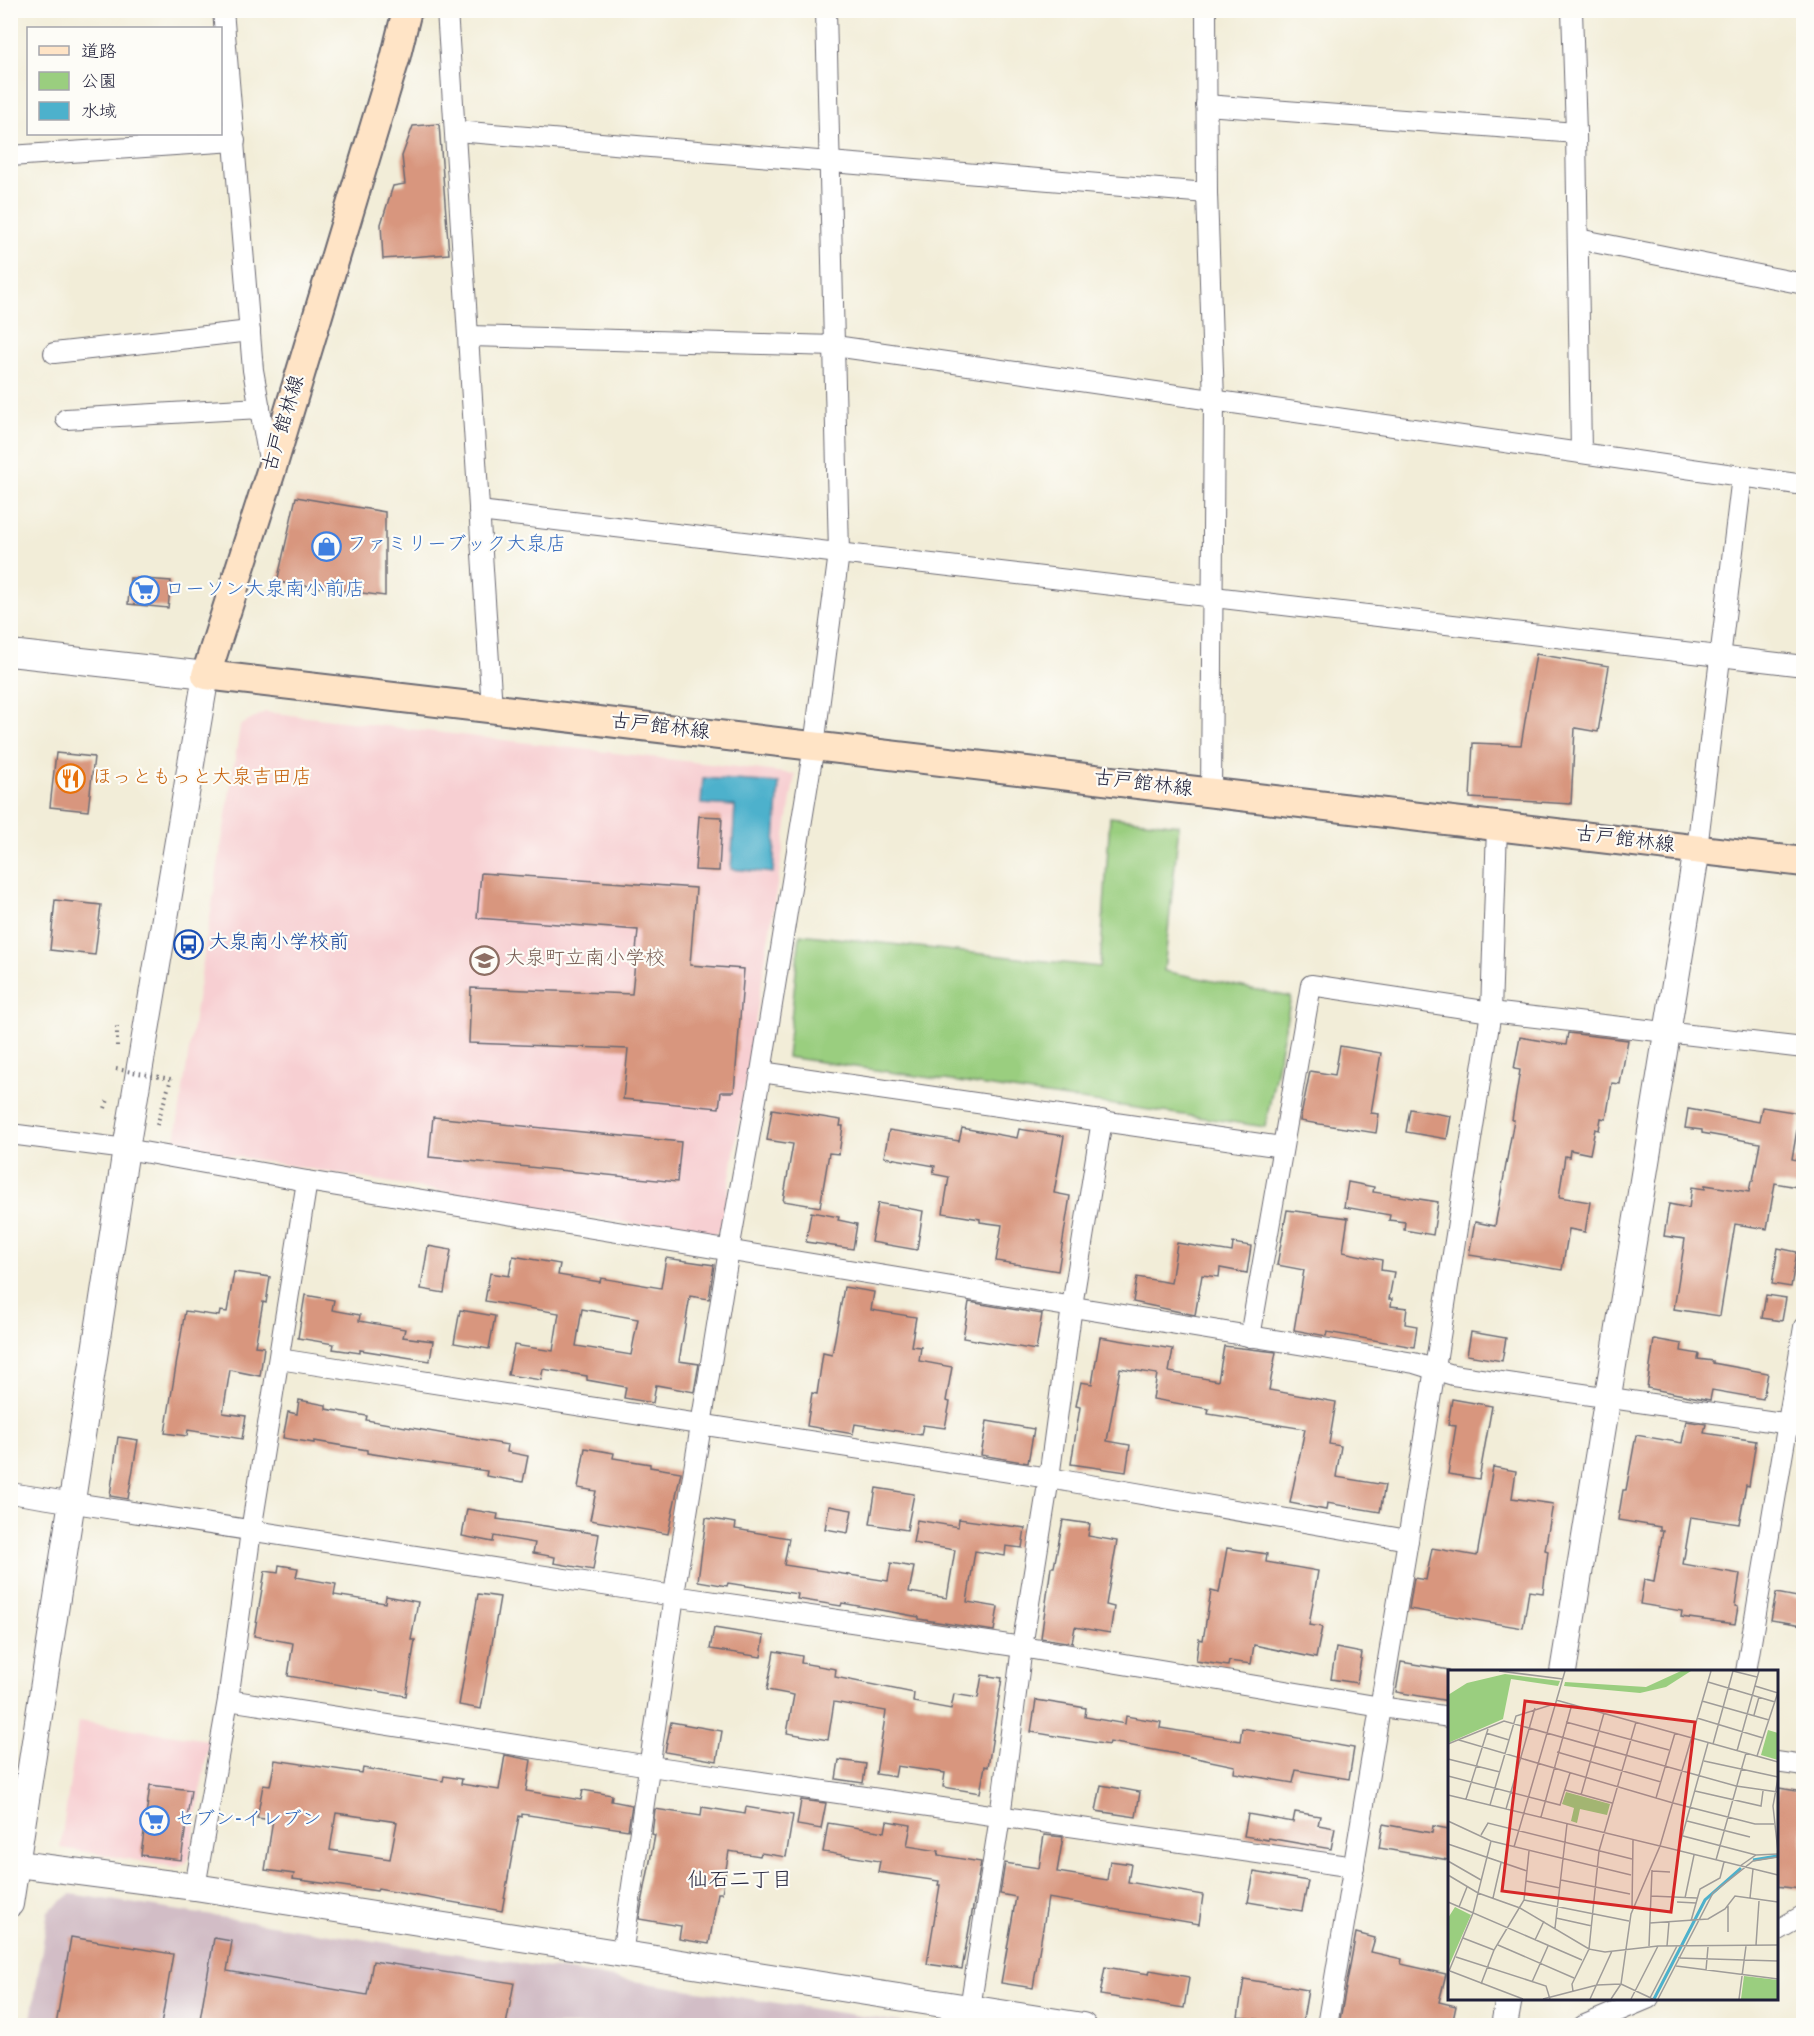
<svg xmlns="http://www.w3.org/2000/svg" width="1814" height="2036" font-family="Dekko,'Klee One',sans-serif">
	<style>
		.built { fill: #f7cfd2 }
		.industrial { fill: #d2bdc6 }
		.green { fill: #9ace7f; stroke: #5e785d; stroke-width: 1.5 }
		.water { fill: #4db1cc; stroke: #386a84; stroke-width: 1.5 }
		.building { fill: #d8967e; fill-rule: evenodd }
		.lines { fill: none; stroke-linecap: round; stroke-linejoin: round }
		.minor-casing { stroke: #6b6972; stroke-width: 22 }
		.tertiary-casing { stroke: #6b6972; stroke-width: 28 }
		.secondary-casing { stroke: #6b6972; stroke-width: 32 }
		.path { stroke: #6b6972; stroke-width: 4; stroke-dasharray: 1.5 4.5; stroke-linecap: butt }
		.minor { stroke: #fff; stroke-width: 20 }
		.tertiary { stroke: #fff; stroke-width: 26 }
		.secondary { stroke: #ffe4c6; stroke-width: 28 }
		.path-bridge { stroke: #6b6972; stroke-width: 4; stroke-dasharray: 1.5 4.5; stroke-linecap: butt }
		.labels { text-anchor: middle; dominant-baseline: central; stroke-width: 4.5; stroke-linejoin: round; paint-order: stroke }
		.street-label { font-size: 20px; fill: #22223b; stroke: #fdfcf7 }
		.shop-label { font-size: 20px; fill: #366cbe; stroke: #fdfcf7; text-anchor: start }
		.food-label { font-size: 20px; fill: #c56008; stroke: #fdfcf7; text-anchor: start }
		.transit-label { font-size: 20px; fill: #164399; stroke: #fdfcf7; text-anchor: start }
		.education-label { font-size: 20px; fill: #785e54; stroke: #fdfcf7; text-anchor: start }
		.neighbourhood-label { font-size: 21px; fill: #22223b; stroke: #fdfcf7 }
		.inset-river { fill: none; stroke: #4db1cc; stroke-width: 3 }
		.inset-road { fill: none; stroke: #9f9c99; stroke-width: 1.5 }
		.view { fill: #d62828; fill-opacity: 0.15; stroke: #d62828; stroke-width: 3 }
		.inset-edge { fill: none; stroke: #22223b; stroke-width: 3 }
	</style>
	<rect width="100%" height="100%" fill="#fdfcf7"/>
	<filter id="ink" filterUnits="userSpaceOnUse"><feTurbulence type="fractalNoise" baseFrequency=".0167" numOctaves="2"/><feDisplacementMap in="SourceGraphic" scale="12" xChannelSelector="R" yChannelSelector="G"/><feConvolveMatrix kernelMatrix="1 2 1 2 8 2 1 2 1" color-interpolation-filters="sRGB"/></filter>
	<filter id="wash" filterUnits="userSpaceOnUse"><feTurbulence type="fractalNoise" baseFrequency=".008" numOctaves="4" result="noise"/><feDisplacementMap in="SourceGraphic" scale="24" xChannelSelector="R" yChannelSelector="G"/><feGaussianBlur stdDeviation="1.35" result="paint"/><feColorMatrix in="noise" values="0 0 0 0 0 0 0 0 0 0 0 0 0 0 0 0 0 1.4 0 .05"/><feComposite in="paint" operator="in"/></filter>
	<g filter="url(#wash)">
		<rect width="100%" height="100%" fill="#f2edd8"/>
		<g class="built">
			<path d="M265,712L795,774L722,1228L711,1237L174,1146L240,726Z"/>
			<path d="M79,1721L209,1740L190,1855L187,1862L177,1867L60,1848Z"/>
		</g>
		<path class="industrial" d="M71,1894L919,2025L30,2026L48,1911Z"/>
		<path class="green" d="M1110,817L1179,825L1164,971L1291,997L1265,1127L787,1057L800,934L1100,967Z"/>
		<path class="water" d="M703,778L779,783L773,873L731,869L735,806L701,804Z"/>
		<g id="blocks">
			<g class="building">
				<path d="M439,124L449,254L383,259L381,224L393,186L405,184L402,156L413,126Z"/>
				<path d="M296,497L385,512V596L277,582Z"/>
				<path d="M130,578L171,581L168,608L128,604Z"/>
				<path d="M1536,654L1609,666L1598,732L1575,728L1571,804L1470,798L1473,743L1521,745Z"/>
				<path d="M56,753L94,757L88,811L50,807Z"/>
				<path d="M699,816L722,817L719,871L695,870Z"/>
				<path d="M481,873L696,888L690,965L744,969L734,1092H721L719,1108L623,1099L628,1049L469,1043L471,988L632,994L638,930L477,918Z"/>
				<path d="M55,900L101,905L95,955L50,950Z"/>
				<path d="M1568,1033L1628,1040L1620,1084L1612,1083L1606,1119L1601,1118L1599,1130L1595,1129L1590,1154L1570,1150L1569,1157L1565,1156L1559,1197L1590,1202L1585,1232L1569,1229L1562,1270L1469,1255L1475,1222L1495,1226L1514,1120H1512L1520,1070L1514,1069L1520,1037L1566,1045Z"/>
				<path d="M1340,1046L1381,1053L1371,1113L1379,1114L1376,1133L1300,1121L1310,1071L1335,1075Z"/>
				<path d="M1762,1107L1800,1113L1792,1159L1803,1161V1188L1775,1183L1767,1229L1735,1224L1720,1316L1674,1309L1685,1239L1664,1236L1669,1204L1689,1208L1692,1187L1705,1189V1185L1749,1192L1751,1181H1753L1760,1143L1702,1133V1130L1685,1128L1688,1109L1759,1122Z"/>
				<path d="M772,1109L841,1120L840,1126H843L839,1154L829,1153L820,1207L783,1201L793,1144L767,1140Z"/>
				<path d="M1410,1109L1451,1116L1447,1139L1406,1132Z"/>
				<path d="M433,1117L681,1142L677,1182L429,1157Z"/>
				<path d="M962,1128L1017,1138L1019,1129L1064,1136L1054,1193L1070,1196L1058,1271L996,1261L1002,1225L980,1222V1219L943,1213L949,1177L933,1174L935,1166L884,1157L889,1130L959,1141Z"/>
				<path d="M1348,1182L1374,1187L1373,1192L1438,1202L1433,1235L1404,1230L1405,1222L1389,1220L1390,1215L1344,1207Z"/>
				<path d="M878,1203L923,1211L917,1250L871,1242Z"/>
				<path d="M1287,1210L1348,1218L1343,1252L1382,1260L1381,1270L1394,1272L1389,1299H1392L1391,1306L1407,1308L1405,1324L1417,1326L1414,1347L1327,1332L1326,1336L1294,1330L1304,1270L1277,1265Z"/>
				<path d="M811,1212L839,1217L838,1220L857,1224L853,1249L806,1242Z"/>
				<path d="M1177,1243L1232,1252L1233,1243L1251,1246L1247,1273L1220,1268L1219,1277L1202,1275L1195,1315L1133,1302L1137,1277L1171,1283Z"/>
				<path d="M428,1246L451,1250L444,1293L421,1289Z"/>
				<path d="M1778,1248L1797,1252L1791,1287L1772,1284Z"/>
				<path d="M513,1256L560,1264L558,1275L600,1282L601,1278L661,1288L666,1258L714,1265L709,1299L690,1296L679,1361L699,1364L694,1392L656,1385L653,1403L624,1398L626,1387L587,1380V1376L543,1369L541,1380L508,1375L514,1345L553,1351L559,1313L485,1301L490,1273L509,1276ZM582,1309L638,1319L631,1355L576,1346Z"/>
				<path d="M234,1272L270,1277L266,1303L263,1302L255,1346L264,1347L260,1376L230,1370L223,1413L246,1416L242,1439L188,1430L187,1436L165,1433L185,1311L219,1316L220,1311L227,1312Z"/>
				<path d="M844,1287L874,1292L871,1310L916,1317L911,1346L921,1347L919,1361L952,1367L946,1401L950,1402L945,1428L923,1425L921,1435L855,1424L853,1434L807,1426L812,1393L817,1394L823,1353L832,1355Z"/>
				<path d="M305,1295L334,1300L332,1310L360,1315L359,1321L405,1329L403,1337L433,1341L430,1361L360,1350V1353L333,1349L334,1344L298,1338Z"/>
				<path d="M1766,1295L1786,1298L1782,1321L1762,1318Z"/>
				<path d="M969,1302L1042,1314L1036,1350L963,1338Z"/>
				<path d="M460,1310L495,1316L489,1349L454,1343Z"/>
				<path d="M1471,1332L1506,1338L1502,1361L1467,1355Z"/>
				<path d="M1100,1337L1173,1349L1169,1372L1218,1381L1224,1346L1276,1352L1269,1390L1336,1402L1329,1444L1341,1446L1336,1477L1385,1485L1380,1512L1327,1503L1326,1510L1290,1503L1305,1429L1208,1414L1209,1409L1153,1399L1157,1374L1120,1368L1107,1441L1130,1445L1126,1472L1071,1464L1080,1407L1076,1406L1081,1382L1092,1384Z"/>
				<path d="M1654,1339L1682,1344L1681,1351L1699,1354L1698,1359L1713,1361V1363L1768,1373L1763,1399L1712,1390L1710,1400L1647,1388Z"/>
				<path d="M1452,1399L1492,1406L1479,1479L1448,1474L1456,1426L1448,1425Z"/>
				<path d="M299,1400L326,1405V1409L367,1416L366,1420L508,1445L507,1452L528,1456L523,1482L486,1476L487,1471L367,1453V1450L314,1441V1443L283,1438L288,1412L297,1414Z"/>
				<path d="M987,1421L1034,1429L1028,1463L981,1455Z"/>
				<path d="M1686,1421L1706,1424L1704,1433L1756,1441L1749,1486L1746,1485L1739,1524L1691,1517L1683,1564L1740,1574L1735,1606L1738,1607L1735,1624L1681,1617L1682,1611L1640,1604L1644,1580L1654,1582L1663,1530H1660V1527L1618,1520L1623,1490H1626L1636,1435L1682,1443Z"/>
				<path d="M118,1437L138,1440L128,1499L110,1496Z"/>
				<path d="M585,1448L614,1453L613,1458L650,1464V1467L681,1472L668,1534L590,1520L596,1491L578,1488Z"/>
				<path d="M1493,1467L1516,1471L1512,1498L1553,1504L1545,1550L1548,1551L1543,1593L1529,1591L1523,1628L1409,1609L1414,1578L1426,1580L1432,1548L1477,1556Z"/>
				<path d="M876,1488L914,1494L907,1530L870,1524Z"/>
				<path d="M829,1506L852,1510L848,1533L825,1529Z"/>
				<path d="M467,1509L498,1514L497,1519L599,1534L593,1570L554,1563L555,1557L533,1553L535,1543L494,1536L493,1542L462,1536Z"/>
				<path d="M706,1518L736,1523L735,1529L789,1538L784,1565L888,1581L891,1563L914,1567L909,1592L947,1598L955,1550L913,1543L917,1520L958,1527L959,1519L1025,1528L1022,1548L1006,1546L1005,1556L975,1551L967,1602L998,1607L994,1631L919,1619V1617L842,1603L841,1606L797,1599L798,1594L728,1583L727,1586L698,1581Z"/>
				<path d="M1063,1520L1090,1524L1088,1536L1117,1541L1106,1605L1114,1607L1110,1633L1075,1627L1072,1643L1041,1638L1051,1567H1054Z"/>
				<path d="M1227,1548L1267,1554L1266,1562L1318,1571L1309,1625L1322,1627L1316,1658L1254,1645L1251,1664L1229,1661L1228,1666L1196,1661L1199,1639L1203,1640L1211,1591L1219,1593Z"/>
				<path d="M279,1565L298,1568L296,1577L336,1584L334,1595L385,1603L386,1596L418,1602L411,1640H415L406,1696L288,1676L293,1643L254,1636L265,1571L278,1573Z"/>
				<path d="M1776,1593L1803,1598V1625L1771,1620Z"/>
				<path d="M478,1594L500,1597L481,1709L459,1705Z"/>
				<path d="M714,1628L764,1636L761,1657L710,1649Z"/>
				<path d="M1336,1648L1362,1653L1357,1683L1331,1679Z"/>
				<path d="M774,1651L802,1656L801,1663L836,1669L835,1677L914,1693L913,1702L951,1709L954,1694L978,1698L982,1675L1002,1678L988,1767L985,1766L980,1793L943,1787L945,1773L897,1766L895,1777L876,1774L886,1711L834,1702L828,1740L787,1733L794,1695L767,1690Z"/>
				<path d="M1401,1662L1449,1670V1701L1396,1692Z"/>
				<path d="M1036,1700L1086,1708L1085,1717L1125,1724L1126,1716L1161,1722L1160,1728L1240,1741L1242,1728L1354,1748L1349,1779L1296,1770L1293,1783L1234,1773L1235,1766L1177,1754L1110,1742L1109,1745L1031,1732Z"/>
				<path d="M671,1722L722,1731L717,1761L665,1752Z"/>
				<path d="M505,1755L531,1760L526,1791L581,1800L583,1790L612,1795L611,1801L632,1805L628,1830L522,1814V1817L519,1816L502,1911L378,1889L377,1891L293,1879L294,1874L265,1870L273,1820L257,1818L263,1785L270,1786L275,1760L362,1773L363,1768L443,1781L444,1776L462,1779L461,1784L499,1790ZM336,1813L397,1822L390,1859L330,1850Z"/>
				<path d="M839,1760L866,1764L863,1783L836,1779Z"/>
				<path d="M150,1785L191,1790L181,1860L141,1855Z"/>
				<path d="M1101,1785L1140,1792L1136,1817L1096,1811Z"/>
				<path d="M1779,1788L1803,1792V1866L1800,1889L1776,1886V1803Z"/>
				<path d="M801,1800L826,1803L821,1829L797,1825Z"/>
				<path d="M702,1807L745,1814L746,1807L793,1815L786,1857L761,1853L760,1856L729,1851L722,1893H718L709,1944L679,1939L681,1926L639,1919L655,1835L652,1834L655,1809L701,1816Z"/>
				<path d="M1295,1812L1320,1816L1318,1825L1335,1828L1331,1849L1268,1838V1840L1244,1836L1248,1814L1293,1822Z"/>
				<path d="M887,1821L911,1825L907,1846L939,1851L938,1855L981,1862L962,1969L927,1964L940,1885H938L939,1881L878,1872L880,1861L823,1852L828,1823L885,1832Z"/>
				<path d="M1383,1824L1432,1833L1433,1826L1449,1829V1860L1379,1848Z"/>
				<path d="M1044,1835L1063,1837L1057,1872L1107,1880L1110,1861L1131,1864L1128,1882L1203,1895L1199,1924L1048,1898L1033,1988L1001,1983L1016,1897L1000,1894L1005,1863L1039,1868Z"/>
				<path d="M1254,1872L1308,1881L1302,1911L1248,1902Z"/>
				<path d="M1356,1933L1375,1938L1371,1952L1402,1959L1401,1964L1446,1974L1439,2002L1456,2006L1452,2025H1339Z"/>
				<path d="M71,1937L173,1954L161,2025H56Z"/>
				<path d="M214,1938L232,1941L227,1971L367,1995L373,1961L514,1983L506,2025H199Z"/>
				<path d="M1105,1967L1149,1974L1150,1970L1189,1977L1184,2008L1100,1995Z"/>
				<path d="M1244,1979L1308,1990L1302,2025L1238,2017Z"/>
			</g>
		</g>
	</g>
	<g filter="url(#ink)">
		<use href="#blocks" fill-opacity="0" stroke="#6b6972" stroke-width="1.5"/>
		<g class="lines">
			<defs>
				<g id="minor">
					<path d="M223,10L253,370L270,465"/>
					<path d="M447,10L492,709"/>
					<path d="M1206,10L1207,193L1214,400L1211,793"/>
					<path d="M1572,10L1576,133L1581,453"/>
					<path d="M1206,105L1576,133"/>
					<path d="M456,131L1207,193"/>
					<path d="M10,156L235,141"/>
					<path d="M1578,239L1804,284"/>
					<path d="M469,336L835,346L1804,485"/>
					<path d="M54,353L250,331"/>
					<path d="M66,419L260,408"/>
					<path d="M479,511L1804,666"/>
					<path d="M1697,849L1742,476"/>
					<path d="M761,1072L1282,1147"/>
					<path d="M10,1134L126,1149L307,1181L1414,1363L1453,1375L1804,1426"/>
					<path d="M1250,1337L1311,985L1491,1012L1804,1048"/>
					<path d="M279,1359L1049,1478L1408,1540"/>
					<path d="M10,1493L674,1596L1022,1647L1381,1707L1450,1717"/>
					<path d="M1746,1672L1804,1327"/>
					<path d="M228,1700L650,1766L1354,1867"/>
					<path d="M1776,1762L1804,1766"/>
					<path d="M195,1887L228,1700L251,1531L307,1181"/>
					<path d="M1776,1931L1804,1915"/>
					<path d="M622,1955L676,1582L729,1250L761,1072L814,746L839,553L826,10"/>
					<path d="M970,2008L1000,1817L1022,1647L1049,1478L1072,1306L1102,1120"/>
					<path d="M1327,2026L1408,1540L1491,1012L1497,826"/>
					<path d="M1583,2026L1649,1998"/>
				</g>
				<g id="tertiary">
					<path d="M10,653L206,675L126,1149L10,1904"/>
					<path d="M1563,1672L1697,849"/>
					<path d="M10,1863L195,1887L1083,2026"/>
					<path d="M1504,2026L1509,1998"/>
				</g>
				<path id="secondary" d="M407,10L395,59L271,471L206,675L1804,862"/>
			</defs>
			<use href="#minor" class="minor-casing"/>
			<use href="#tertiary" class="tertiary-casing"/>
			<use href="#secondary" class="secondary-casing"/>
			<g class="path">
				<path d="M117,1046V1026"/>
				<path d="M105,1108L108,1100"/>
				<path d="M157,1125L171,1079"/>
			</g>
			<use href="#minor" class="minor"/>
			<use href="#tertiary" class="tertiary"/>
			<use href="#secondary" class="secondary"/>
			<path class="path-bridge" d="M116,1069L171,1079"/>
		</g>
	</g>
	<defs>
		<symbol id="shop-ring" viewBox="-11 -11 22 22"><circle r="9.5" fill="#fdfcf7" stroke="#3f7fe0" stroke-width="1.5"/><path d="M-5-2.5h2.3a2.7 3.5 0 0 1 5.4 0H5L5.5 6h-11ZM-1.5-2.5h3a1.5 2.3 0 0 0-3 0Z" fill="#3f7fe0"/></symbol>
		<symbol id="supermarket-ring" viewBox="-11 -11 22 22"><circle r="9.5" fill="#fdfcf7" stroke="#3f7fe0" stroke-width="1.5"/><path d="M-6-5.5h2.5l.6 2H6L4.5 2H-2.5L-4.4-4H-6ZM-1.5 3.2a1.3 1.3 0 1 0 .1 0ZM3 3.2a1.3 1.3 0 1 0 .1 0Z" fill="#3f7fe0"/></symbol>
		<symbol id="restaurant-ring" viewBox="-11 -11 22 22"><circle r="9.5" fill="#fdfcf7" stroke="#e8710a" stroke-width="1.5"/><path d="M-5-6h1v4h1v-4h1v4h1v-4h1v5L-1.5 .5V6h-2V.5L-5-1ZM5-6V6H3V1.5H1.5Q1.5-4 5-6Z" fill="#e8710a"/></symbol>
		<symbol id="bus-ring" viewBox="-11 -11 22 22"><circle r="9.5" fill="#fdfcf7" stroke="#1a4fb4" stroke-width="1.5"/><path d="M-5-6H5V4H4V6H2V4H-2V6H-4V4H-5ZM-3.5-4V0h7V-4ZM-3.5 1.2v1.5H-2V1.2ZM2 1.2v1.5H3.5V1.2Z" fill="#1a4fb4"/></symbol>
		<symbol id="school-ring" viewBox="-11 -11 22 22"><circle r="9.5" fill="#fdfcf7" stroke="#8d6e63" stroke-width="1.5"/><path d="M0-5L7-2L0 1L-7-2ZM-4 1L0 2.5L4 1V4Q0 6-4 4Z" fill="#8d6e63"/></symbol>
	</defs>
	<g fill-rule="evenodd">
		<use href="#shop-ring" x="310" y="530" width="33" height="33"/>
		<use href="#supermarket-ring" x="128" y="574" width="33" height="33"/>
		<use href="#restaurant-ring" x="54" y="762" width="33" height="33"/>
		<use href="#bus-ring" x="172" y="928" width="33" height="33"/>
		<use href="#school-ring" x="468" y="944" width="33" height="33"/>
		<use href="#supermarket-ring" x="138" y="1804" width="33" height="33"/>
	</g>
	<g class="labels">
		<g class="street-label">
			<text transform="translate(285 424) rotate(-73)">古戸館林線</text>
			<text transform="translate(660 728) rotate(7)">古戸館林線</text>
			<text transform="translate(1143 785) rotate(7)">古戸館林線</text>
			<text transform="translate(1625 841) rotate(7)">古戸館林線</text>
		</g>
		<g class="shop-label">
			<text x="347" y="546">ファミリーブック大泉店</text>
			<text x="165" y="591">ローソン大泉南小前店</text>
			<text x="175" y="1821">セブン-イレブン</text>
		</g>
		<g class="food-label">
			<text x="92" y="779">ほっともっと大泉吉田店</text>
		</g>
		<g class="transit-label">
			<text x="209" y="944">大泉南小学校前</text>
		</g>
		<g class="education-label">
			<text x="505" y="960">大泉町立南小学校</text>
		</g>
		<g class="neighbourhood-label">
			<text x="740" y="1882">仙石二丁目</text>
		</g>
	</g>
	<g transform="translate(1448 1670)">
		<rect width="330" height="330" fill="#f2edd8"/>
		<path d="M233,1H243L218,17L192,23L116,16L117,12L198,17ZM57,4L112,11L110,16L63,9L55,49L0,73V25L19,13ZM320,60L330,63V90L313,85ZM118,122L162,134L159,145L132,139L129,153L123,151L126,138L114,134ZM7,237L23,245L0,298V248ZM296,306L330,310V329H293Z" fill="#9ace7f"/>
		<path class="inset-river" d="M305,190L329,186M206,329L257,230L293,198"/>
		<path class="inset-road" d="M51,1L115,9M263,1L212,176L330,205M285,1L309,7M260,12L327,32M307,16L330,23M108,30L330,92M254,31L321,50M306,45L311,27M249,48L315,68M118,52L221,80M38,63L61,70M11,70L225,133L307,154H326M0,74L56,51L288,116L330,122M265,74L285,1M289,81L311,1M109,82L213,112M309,86L330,22M0,89L52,102M256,91L330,107M0,106L112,135L122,103M330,108L325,136L330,182M117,120L164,133M247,121L313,136L315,121M0,125L212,176L183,244L173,314L205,329M133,125L156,43M208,128L227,63M18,129L40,59M42,135L68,46L106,34M58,139L87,38M93,147L124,34M0,151L43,171L183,205M239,151L302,167M33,165L40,153L184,189M235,166L308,185M0,174L79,201M66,177L117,1M230,181L260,73M268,190L298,83M0,191L33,210M292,196L308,185L330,184M204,201L222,202M0,205L30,223L72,238L141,279L151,181L188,52M113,210L182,224M78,211L112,218M203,226L249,228M45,228L53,193M237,228L246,185M302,228L305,199M76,230L181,251M0,232L134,290M229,232L248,233M280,236V262M11,237L19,217M184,239L185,170M108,248L144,256M243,251L252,219L272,208L276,192M202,253L260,249L277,239L287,226L330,232M107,258L119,154M15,268L46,280M87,270L96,251M50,275L126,308M308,275L311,231M201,276L204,200M219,276L221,252M8,287L98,316L102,329M230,288L330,291M228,296L330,309M258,300L260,277M1,301L25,243L43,171M2,301L75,329M84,312L100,276M33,314L46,280L76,230L81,181M125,321L124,314L141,279L157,282L210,276L330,275M202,328L229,276M95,329L149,315L173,314M142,329L164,281M163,329L173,314M183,329L210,276M210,329L265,223L305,191L330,187M291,329L298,276"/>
		<path class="view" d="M77,31L247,52L223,242L54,221Z"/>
		<rect width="330" height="330" class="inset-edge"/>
	</g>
	<rect width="1814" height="2036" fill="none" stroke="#fdfcf7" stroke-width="36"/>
	<rect x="27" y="27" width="195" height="108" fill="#fdfcf7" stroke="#a5a5ac" stroke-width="1.5"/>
	<rect x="39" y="46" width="30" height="9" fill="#ffe4c6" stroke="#a5a5ac" stroke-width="1.5"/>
	<text x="81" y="57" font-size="18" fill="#22223b">道路</text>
	<rect x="39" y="72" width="30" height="18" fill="#9ace7f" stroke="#a5a5ac" stroke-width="1.5"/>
	<text x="81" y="87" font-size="18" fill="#22223b">公園</text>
	<rect x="39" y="102" width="30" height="18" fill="#4db1cc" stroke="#a5a5ac" stroke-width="1.5"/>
	<text x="81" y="117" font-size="18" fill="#22223b">水域</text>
</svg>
